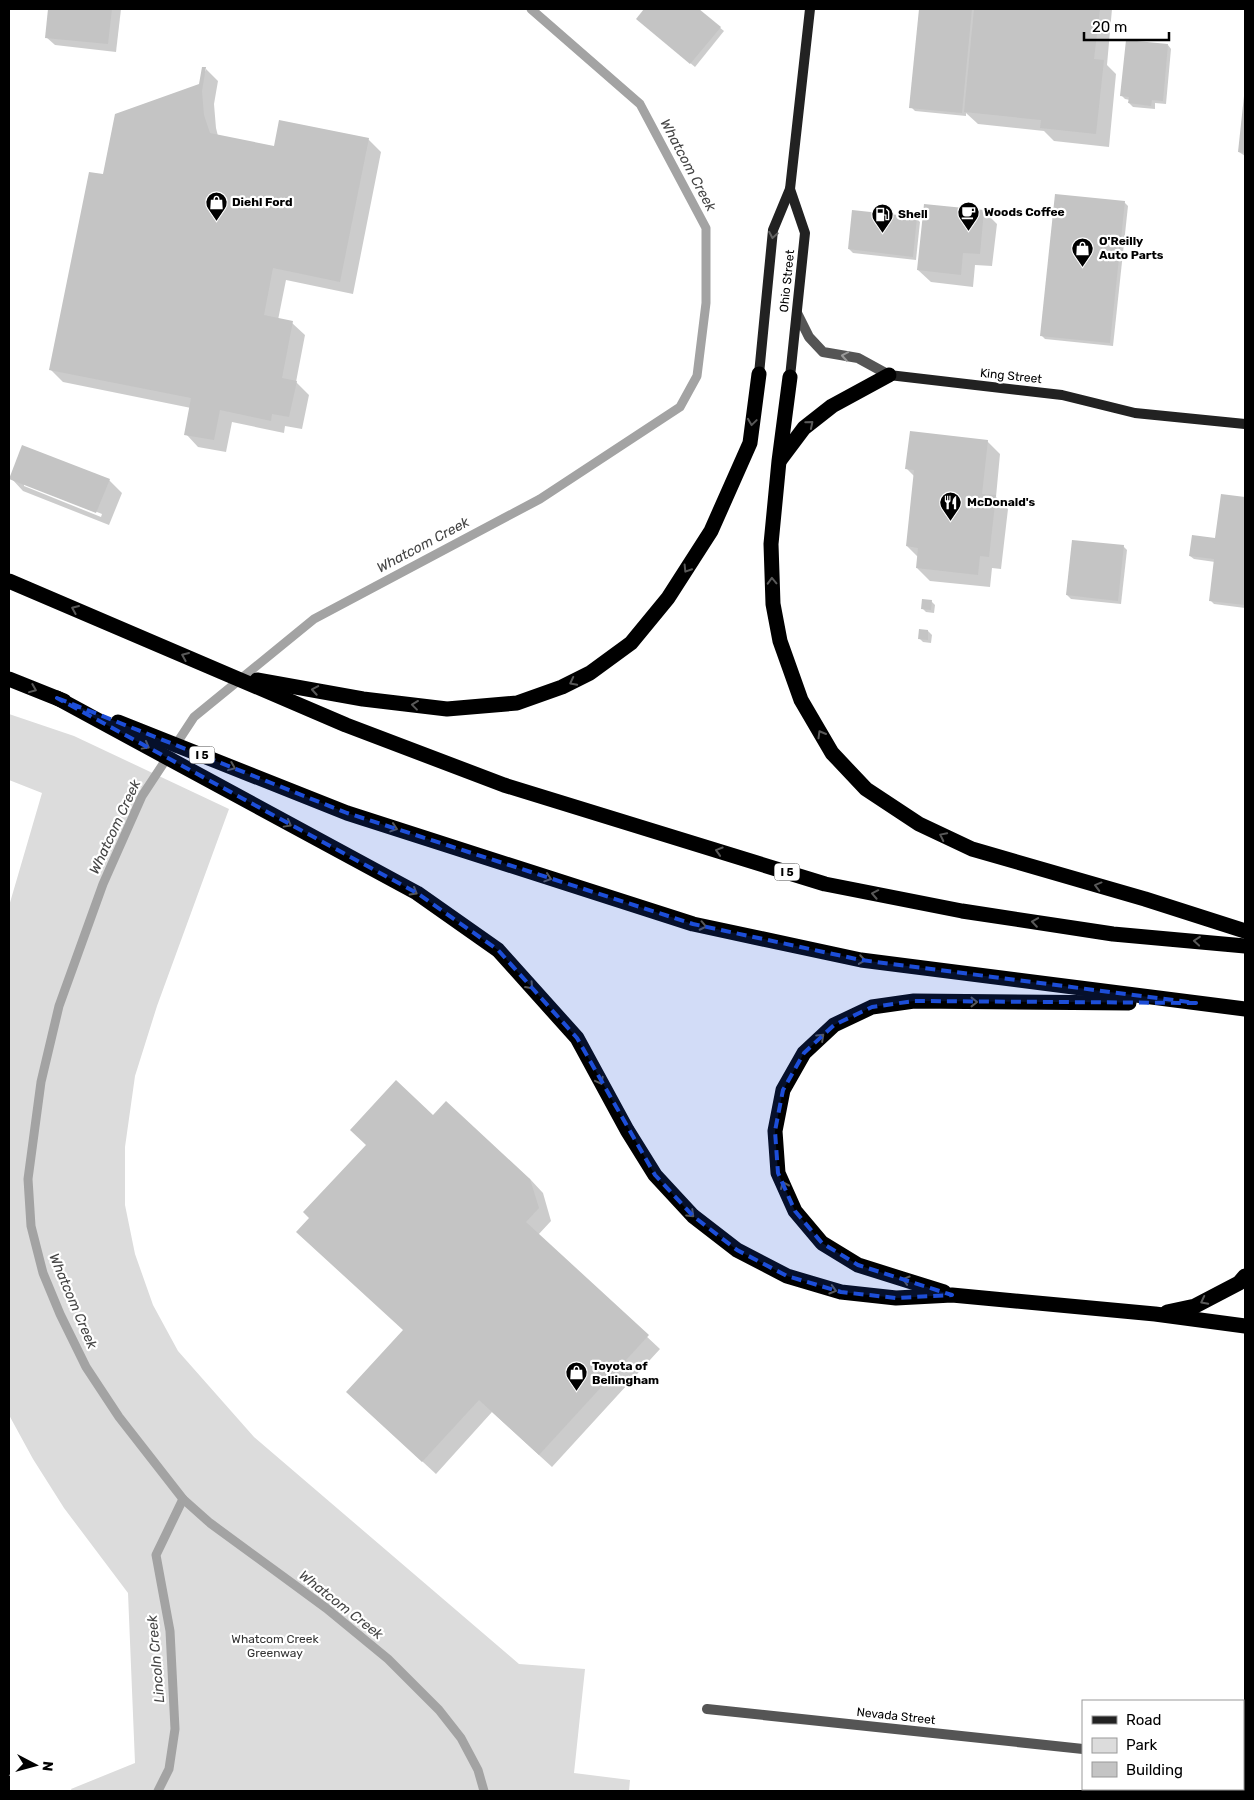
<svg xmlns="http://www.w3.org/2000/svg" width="1254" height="1800" font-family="Rubik,sans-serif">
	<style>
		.green { fill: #dcdcdc }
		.shadow { fill: #0003; fill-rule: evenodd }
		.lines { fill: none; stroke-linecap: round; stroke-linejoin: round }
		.stream { stroke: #a3a3a3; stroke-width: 9 }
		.building { fill: #c4c4c4 }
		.minor { stroke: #555; stroke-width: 10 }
		.secondary { stroke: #222; stroke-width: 10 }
		.motorway { stroke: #000; stroke-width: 15 }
		.oneway { stroke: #646464 }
		.oneway2 { stroke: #999 }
		.oneway3 { stroke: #595959 }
		.marked { fill: #1d4ed8; fill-opacity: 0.2; stroke: #1d4ed8; stroke-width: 4; stroke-dasharray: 10 6; stroke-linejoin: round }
		.labels { text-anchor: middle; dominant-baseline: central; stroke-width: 4.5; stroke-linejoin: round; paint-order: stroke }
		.shield { fill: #fff; stroke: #4c4c4c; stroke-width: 1 }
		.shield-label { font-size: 11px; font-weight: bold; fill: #000 }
		.poi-label { font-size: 12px; font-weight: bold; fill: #000; stroke: #fff; text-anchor: start }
		.street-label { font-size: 12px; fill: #000; stroke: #fff }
		.park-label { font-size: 12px; fill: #333; stroke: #fff }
		.water-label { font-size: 14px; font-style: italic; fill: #444; stroke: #fff }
	</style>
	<rect width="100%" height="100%" fill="#fff"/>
	<path class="green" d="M9,714L74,736L229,809L157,1006L135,1076L125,1147V1205L135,1254L153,1305L178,1351L254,1437L519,1664L585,1669L574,1773L630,1780L629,1791H72L71,1789L135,1763L128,1593L64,1508L33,1459L9,1415V906L42,793L9,780Z"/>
	<g class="shadow">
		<path d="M49,9H121L116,52L55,45L46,37Z"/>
		<path d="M646,9H697L724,31L695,67L637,19Z"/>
		<path d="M920,9H1112L1107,65L1116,74L1109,147L1054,141L1044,131L978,124L966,113V116L915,111L911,107Z"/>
		<path d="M1168,45L1171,49L1166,104L1155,103V109L1133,107L1129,103L1130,100L1125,99L1121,95Z"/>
		<path d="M206,69L218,81L214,104L216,128L218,136L275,148L368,139L381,152L353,294L286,280L278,320L292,323L305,335L296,382L309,395L302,429L285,426L284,433L232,422L226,452L198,447L186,434L191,408L63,382L51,370L104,176L200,85Z"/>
		<path d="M1245,96V156L1239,152Z"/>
		<path d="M1124,202L1128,206L1113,346L1045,339L1041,335Z"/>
		<path d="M925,205L984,211L997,224L992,266L975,265L973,287L931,282L918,270Z"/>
		<path d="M916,218L920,222L916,260L853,253L849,249Z"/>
		<path d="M987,441L1000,454L996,497L1008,509L1001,569L992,568L990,587L930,581L917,568L918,557L907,546L915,477L907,469Z"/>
		<path d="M11,478L109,480L122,493L109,525L23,491ZM24,483L102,514L101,517L24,486Z"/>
		<path d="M1222,495L1245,498V608L1214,604L1210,600L1215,562L1194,559L1190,556L1217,539Z"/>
		<path d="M1123,546L1127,550L1121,604L1071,599L1067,595Z"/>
		<path d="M931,601L935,605L934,613L926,612L922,608Z"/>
		<path d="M928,631L932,635L931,643L923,642L919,638Z"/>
		<path d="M433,1116L530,1179L543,1193L551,1221L538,1235L660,1349L552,1467L492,1412L436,1474L361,1405L404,1331Z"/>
	</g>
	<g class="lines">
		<g class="stream">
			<path d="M158,1791L169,1769L175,1729L170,1631L156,1555L183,1499"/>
			<path d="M484,1791L478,1770L461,1738L439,1710L388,1659L326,1608L210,1523L183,1499L119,1417L86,1367L60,1314L43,1273L31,1226L28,1179L41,1082L59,1006L103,884L142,796L194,717L314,619L540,499L680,407L697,376L706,303V228L640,104L531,9"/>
		</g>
	</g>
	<g class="building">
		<path d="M48,9H112L108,44L45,38Z"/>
		<path d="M644,9H699L721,27L690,64L636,19Z"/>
		<path d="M919,9H972L962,113L909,108Z"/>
		<path d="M974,9H1100L1094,59L1104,60L1096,134L1040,128L1041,120L964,112Z"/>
		<path d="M1126,40L1168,44L1163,101L1152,100L1151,106L1128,103L1129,97L1120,96Z"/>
		<path d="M202,67H206L202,91L204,115L210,133L274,146L279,120L369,138L340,282L273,268L264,315L293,321L282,378L297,381L289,417L272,414L271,421L220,410L214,440L184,435L191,398L49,370L89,172L103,174L115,114L199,84Z"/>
		<path d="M1244,96H1245V153L1238,152Z"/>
		<path d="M1055,194L1125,201L1110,343L1040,336Z"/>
		<path d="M924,204L984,210L980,254L963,253L961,275L917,270Z"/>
		<path d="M852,210L917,217L913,257L848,249Z"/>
		<path d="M910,431L988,440L982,494L996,495L989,557L980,556L978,575L916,568L918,548L906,546L914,470L905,469Z"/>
		<path d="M22,445L110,479L96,513L9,479Z"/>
		<path d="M1221,494L1245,497V605L1209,601L1214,559L1189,556L1192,535L1215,538Z"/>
		<path d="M1072,540L1124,545L1118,601L1066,595Z"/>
		<path d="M922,599L932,600L931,610L921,609Z"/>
		<path d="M919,629L928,630V640L918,639Z"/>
		<path d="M396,1080L433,1115L446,1101L530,1179L539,1208L526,1222L649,1335L539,1455L479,1400L422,1462L346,1392L403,1330L296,1232L309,1218L303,1212L366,1145L350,1130Z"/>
	</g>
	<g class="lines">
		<g class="minor">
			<path d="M797,313L809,337L823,352L858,358L889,375"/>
			<path d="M707,1709L1083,1749"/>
			<path d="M1243,1766L1245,1767"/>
		</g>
		<g class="secondary">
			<path d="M759,374L773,230L790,189L810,9"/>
			<path d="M889,375L1062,395L1135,413L1245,424"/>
			<path d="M790,377L805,233L790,189"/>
		</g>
		<g class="motorway">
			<path d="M790,377L779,461L771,544L773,604L780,641L801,700L832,753L866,789L919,824L972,849L1145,899L1245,931"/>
			<path d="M780,460L804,428L832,406L889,375"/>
			<path d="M9,581L346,725L504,785L825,884L962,911L1113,934L1245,946"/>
			<path d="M9,679L64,701"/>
			<path d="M257,680L363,699L447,709L517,703L562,687L590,673L631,643L668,598L711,531L750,443L759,374"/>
			<path d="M57,698L417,893L498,950L577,1038L627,1130L655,1175L693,1216L737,1250L787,1276L841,1292L896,1298L952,1295L1155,1314L1245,1326"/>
			<path d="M118,722L347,813L693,924L861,960L1245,1009"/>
			<path d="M944,1292L858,1265L822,1243L795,1211L778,1173L775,1131L783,1090L804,1053L834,1025L872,1007L914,1001L1129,1003"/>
			<path d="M1167,1312L1195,1306L1239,1283L1245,1276"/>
		</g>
	</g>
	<defs><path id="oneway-chevron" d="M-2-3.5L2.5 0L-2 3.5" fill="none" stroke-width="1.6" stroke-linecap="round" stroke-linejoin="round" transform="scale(1.25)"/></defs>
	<use class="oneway" href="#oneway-chevron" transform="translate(773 235) rotate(100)"/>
	<use class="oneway2" href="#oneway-chevron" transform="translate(845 356) rotate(-170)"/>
	<g class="oneway3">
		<use href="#oneway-chevron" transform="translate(752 422) rotate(98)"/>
		<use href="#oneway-chevron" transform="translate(810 424) rotate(-40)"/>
		<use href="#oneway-chevron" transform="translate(687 569) rotate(122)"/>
		<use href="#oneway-chevron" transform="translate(772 581) rotate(-92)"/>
		<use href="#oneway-chevron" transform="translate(75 609) rotate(-157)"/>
		<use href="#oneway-chevron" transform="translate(185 656) rotate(-157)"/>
		<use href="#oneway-chevron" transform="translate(573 682) rotate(153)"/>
		<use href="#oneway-chevron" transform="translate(33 689) rotate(22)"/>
		<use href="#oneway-chevron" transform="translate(315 690) rotate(-170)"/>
		<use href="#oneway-chevron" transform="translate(415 705) rotate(-173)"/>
		<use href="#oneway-chevron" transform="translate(821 734) rotate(-120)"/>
		<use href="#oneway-chevron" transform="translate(146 746) rotate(29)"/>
		<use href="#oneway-chevron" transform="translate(232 767) rotate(22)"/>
		<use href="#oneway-chevron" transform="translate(288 824) rotate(29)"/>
		<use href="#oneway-chevron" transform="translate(394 828) rotate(18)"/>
		<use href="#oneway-chevron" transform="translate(943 836) rotate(-154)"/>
		<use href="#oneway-chevron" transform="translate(719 851) rotate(-163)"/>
		<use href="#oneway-chevron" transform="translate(548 878) rotate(18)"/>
		<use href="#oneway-chevron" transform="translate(1098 886) rotate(-165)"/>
		<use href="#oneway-chevron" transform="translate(414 892) rotate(30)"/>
		<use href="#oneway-chevron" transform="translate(875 894) rotate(-169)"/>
		<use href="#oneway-chevron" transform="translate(1035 922) rotate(-172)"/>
		<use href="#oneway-chevron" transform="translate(703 926) rotate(12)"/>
		<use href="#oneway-chevron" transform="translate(1197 941) rotate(-175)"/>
		<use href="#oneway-chevron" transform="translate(862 960) rotate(9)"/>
		<use href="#oneway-chevron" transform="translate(530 986) rotate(48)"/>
		<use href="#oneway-chevron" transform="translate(974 1002)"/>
		<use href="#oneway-chevron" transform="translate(821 1037) rotate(-43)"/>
		<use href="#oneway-chevron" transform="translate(600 1081) rotate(62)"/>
		<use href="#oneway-chevron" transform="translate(784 1185) rotate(-114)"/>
		<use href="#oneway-chevron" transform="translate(691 1214) rotate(44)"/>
		<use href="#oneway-chevron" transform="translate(906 1280) rotate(-163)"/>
		<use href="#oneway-chevron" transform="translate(833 1290) rotate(16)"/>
		<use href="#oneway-chevron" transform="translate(1204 1301) rotate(153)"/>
	</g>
	<path class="marked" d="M57,698L347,813L693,924L861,960L1196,1003L914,1001L872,1007L834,1025L804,1053L783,1090L775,1131L778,1173L795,1211L822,1243L858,1265L952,1295L896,1298L841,1292L787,1276L737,1250L693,1216L655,1175L577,1038L498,950L417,893Z"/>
	<defs>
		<symbol id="shop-pin" viewBox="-11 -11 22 30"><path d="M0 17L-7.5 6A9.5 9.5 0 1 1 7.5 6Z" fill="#000" stroke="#fff"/><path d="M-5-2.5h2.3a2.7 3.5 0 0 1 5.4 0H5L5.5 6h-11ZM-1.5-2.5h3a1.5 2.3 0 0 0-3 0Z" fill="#fff"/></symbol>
		<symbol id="cafe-pin" viewBox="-11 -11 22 30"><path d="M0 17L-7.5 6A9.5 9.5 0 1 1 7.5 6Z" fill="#000" stroke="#fff"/><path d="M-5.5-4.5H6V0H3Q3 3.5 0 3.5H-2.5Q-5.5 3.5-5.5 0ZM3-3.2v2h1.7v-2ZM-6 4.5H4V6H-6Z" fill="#fff"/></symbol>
		<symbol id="fuel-pin" viewBox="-11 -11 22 30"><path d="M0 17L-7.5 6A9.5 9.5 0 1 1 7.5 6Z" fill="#000" stroke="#fff"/><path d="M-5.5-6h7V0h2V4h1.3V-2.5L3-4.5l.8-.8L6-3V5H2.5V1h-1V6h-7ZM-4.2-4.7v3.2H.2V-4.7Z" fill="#fff"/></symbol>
		<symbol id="restaurant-pin" viewBox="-11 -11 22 30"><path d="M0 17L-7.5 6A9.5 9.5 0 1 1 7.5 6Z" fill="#000" stroke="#fff"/><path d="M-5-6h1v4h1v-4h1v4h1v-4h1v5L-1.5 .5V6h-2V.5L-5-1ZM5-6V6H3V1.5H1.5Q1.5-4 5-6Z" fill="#fff"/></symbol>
	</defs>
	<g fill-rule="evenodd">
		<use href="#shop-pin" x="204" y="190" width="25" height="34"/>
		<use href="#cafe-pin" x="956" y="200" width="25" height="34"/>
		<use href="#fuel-pin" x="870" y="202" width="25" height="34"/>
		<use href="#shop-pin" x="1070" y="236" width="25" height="34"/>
		<use href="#restaurant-pin" x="938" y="490" width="25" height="34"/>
		<use href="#shop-pin" x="564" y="1360" width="25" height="34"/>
	</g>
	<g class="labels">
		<g class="shield">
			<rect x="189.5" y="746.5" width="25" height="17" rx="4"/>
			<rect x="774.5" y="863.5" width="25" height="17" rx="4"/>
		</g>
		<g class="shield-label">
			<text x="202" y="755">I 5</text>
			<text x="787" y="872">I 5</text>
		</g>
		<g class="poi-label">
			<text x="232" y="202">Diehl Ford</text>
			<text x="984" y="212">Woods Coffee</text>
			<text x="898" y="214">Shell</text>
			<text x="1099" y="241">O'Reilly<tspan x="1099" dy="14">Auto Parts</tspan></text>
			<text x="967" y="502">McDonald's</text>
			<text x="592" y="1366">Toyota of<tspan x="592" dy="14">Bellingham</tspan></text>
		</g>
		<g class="street-label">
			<text transform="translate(787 281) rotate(-84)">Ohio Street</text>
			<text transform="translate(1011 376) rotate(6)">King Street</text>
			<text transform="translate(896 1716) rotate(6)">Nevada Street</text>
		</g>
		<g class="park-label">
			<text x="275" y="1639">Whatcom Creek<tspan x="275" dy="14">Greenway</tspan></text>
		</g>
		<g class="water-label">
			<text transform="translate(688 165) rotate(62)">Whatcom Creek</text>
			<text transform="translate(423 545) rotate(-28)">Whatcom Creek</text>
			<text transform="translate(115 827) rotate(-65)">Whatcom Creek</text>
			<text transform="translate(73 1301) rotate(67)">Whatcom Creek</text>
			<text transform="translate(341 1605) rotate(38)">Whatcom Creek</text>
			<text transform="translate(156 1659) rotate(-95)">Lincoln Creek</text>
		</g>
	</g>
	<rect width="1254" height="1800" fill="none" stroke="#000000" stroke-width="20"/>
	<rect x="1082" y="1700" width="162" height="90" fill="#ffffff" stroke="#999999"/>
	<rect x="1092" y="1716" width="25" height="8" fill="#222222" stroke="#999999"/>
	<text x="1126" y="1725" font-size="15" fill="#000000">Road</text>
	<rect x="1092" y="1738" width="25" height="15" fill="#dcdcdc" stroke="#999999"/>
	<text x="1126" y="1750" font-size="15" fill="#000000">Park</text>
	<rect x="1092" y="1762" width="25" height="15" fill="#c4c4c4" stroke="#999999"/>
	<text x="1126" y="1775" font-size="15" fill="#000000">Building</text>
	<g transform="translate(35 1765) rotate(96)" stroke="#ffffff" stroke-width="4" paint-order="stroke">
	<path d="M0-4L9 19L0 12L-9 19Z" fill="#000000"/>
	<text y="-8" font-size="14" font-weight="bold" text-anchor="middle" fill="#000000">N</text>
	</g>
	<path d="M1084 32v8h85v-8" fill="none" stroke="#000000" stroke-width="2.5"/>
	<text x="1092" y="32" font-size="15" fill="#000000" stroke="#ffffff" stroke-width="4" paint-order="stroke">20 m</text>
</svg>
